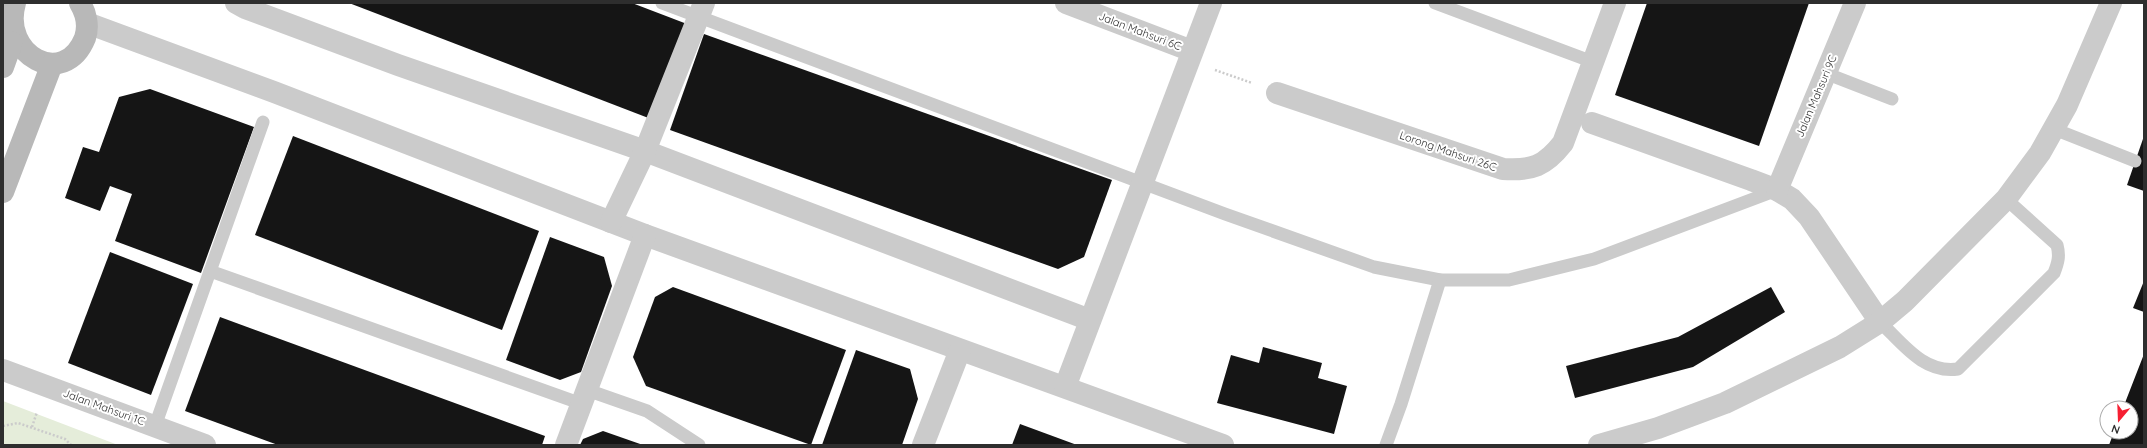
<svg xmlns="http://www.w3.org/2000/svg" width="2147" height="448" font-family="Quicksand,sans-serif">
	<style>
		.green { fill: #e5edda }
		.building { fill: #151515 }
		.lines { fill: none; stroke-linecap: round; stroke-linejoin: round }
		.path { stroke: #cbcbcb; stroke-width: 2.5; stroke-dasharray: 2 2; stroke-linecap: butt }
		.lane { stroke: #cbcbcb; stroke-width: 13 }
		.street { stroke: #cbcbcb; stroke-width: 22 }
		.secondary { stroke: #b8b8b8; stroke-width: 22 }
		.labels { text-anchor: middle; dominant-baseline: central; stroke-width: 4; stroke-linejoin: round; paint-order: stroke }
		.street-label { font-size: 11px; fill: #2e2e2e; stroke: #fff }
	</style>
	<rect width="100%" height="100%" fill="#fff"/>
	<path class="green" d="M3,401L118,445H3Z"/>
	<g class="building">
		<path d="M349,3H632L687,24L651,119Z"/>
		<path d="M1647,3H1809L1759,146L1615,95Z"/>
		<path d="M704,34L1112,180L1084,257L1058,269L670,130Z"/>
		<path d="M150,89L254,127L201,273L115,241L132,194L110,186L100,211L65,198L83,147L99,152L119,97Z"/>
		<path d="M293,136L539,231L502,330L255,235Z"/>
		<path d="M2144,136V191L2127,185Z"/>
		<path d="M550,237L604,257L612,286L581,372L560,380L506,360Z"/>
		<path d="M110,252L193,284L151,395L68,363Z"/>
		<path d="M2144,281V312L2133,308Z"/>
		<path d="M673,287L846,350L811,445L646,386L633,357L655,297Z"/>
		<path d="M1771,287L1785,312L1693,367L1575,398L1566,366L1678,337Z"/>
		<path d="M220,317L545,436L542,445H278L185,411Z"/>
		<path d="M1263,347L1322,363L1318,378L1347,386L1334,434L1217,403L1231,355L1259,363Z"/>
		<path d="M856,350L910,369L918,399L902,445H822Z"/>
		<path d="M2144,354V445H2109L2114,432H2131V408H2123Z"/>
		<path d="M1020,424L1077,445H1012Z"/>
		<path d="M603,431L643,445H580L583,439Z"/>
	</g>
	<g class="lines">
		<g class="path">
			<path d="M1215,70L1252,83"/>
			<path d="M3,426L18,423L65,439L71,445"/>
			<path d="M32,427L37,412"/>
		</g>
		<g class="lane">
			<path d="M662,3L1225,214L1374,267L1440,280H1509L1594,259L1777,190"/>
			<path d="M1435,3L1593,62"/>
			<path d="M1825,73L1892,99"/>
			<path d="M2054,129L2135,161"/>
			<path d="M210,271L582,404"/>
			<path d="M1880,322C1903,344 1924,374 1958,369L2054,273C2058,263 2060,256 2057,245L2006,199"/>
			<path d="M587,390L647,411L699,445"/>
			<path d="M155,426L263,122"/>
			<path d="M1386,445L1401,404L1440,280"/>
		</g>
		<g class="street">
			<path d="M236,3L245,8L398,65L645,151L1090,320"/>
			<path d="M1066,3L1192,51"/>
			<path d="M87,23L274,92L645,235L1223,445"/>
			<path d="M1277,93L1503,169C1532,171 1545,166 1563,143L1615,3"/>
			<path d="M1592,123L1751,180L1777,190L1792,199L1809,217L1880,322"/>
			<path d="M1777,190L1855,3"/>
			<path d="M611,222L645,151L704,3"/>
			<path d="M3,370L205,445"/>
			<path d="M1065,387L1211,3"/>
			<path d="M566,445L645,235"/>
			<path d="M923,445L960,350"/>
			<path d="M1599,445L1658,428L1725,403L1840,347L1880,322L1905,301L2006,199L2040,153L2067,105L2111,3"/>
		</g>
		<g class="secondary">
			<path d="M15,3C0,55 64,90 85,38C89,26 86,13 80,3"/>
			<path d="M3,67L12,42"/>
			<path d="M3,192L52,64"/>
		</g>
	</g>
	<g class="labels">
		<g class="street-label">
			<text transform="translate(1140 31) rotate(21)">Jalan Mahsuri 6C</text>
			<text transform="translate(1816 96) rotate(-67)">Jalan Mahsuri 9C</text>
			<text transform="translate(1448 151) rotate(19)">Lorong Mahsuri 26C</text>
			<text transform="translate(104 407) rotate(20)">Jalan Mahsuri 1C</text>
		</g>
	</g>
	<rect width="2147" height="448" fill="none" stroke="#2e2e2e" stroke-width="8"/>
	<g transform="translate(2119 420) rotate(199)"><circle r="19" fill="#ffffff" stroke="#ababab"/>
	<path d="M0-3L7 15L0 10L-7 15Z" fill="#f61f32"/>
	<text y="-6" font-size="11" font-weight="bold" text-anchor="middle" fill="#2e2e2e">N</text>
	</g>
</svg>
